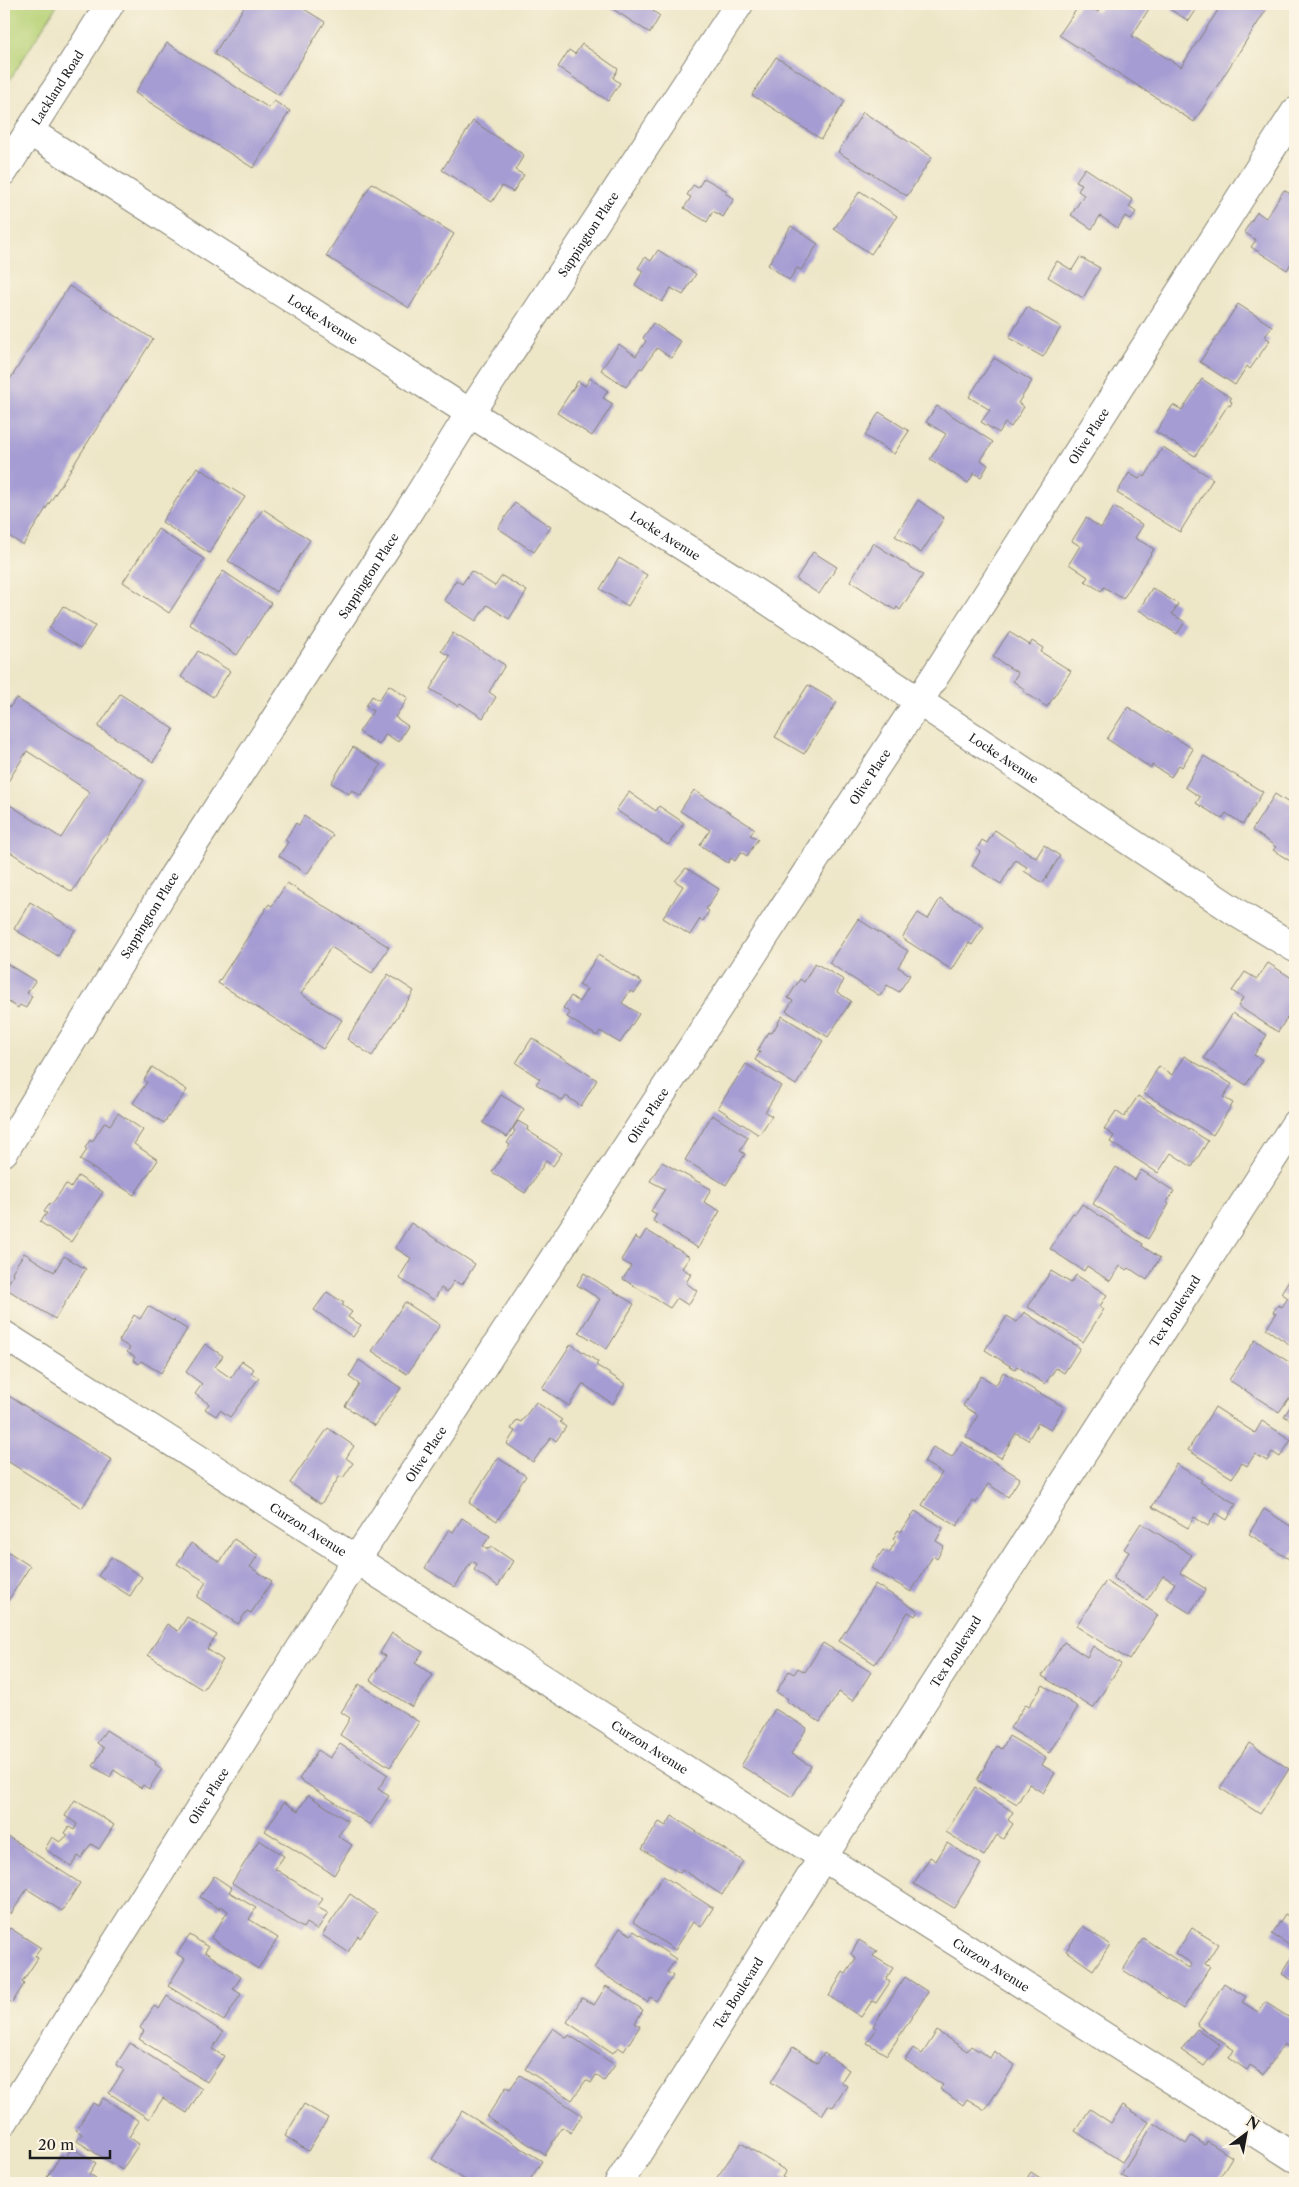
<svg xmlns="http://www.w3.org/2000/svg" width="1299" height="2187" font-family="'Libre Caslon Text',serif">
	<style>
		.green { fill: #b9d379; stroke: #6a784a }
		.building { fill: #a59cd3 }
		.lines { fill: none; stroke-linecap: round; stroke-linejoin: round }
		.minor-casing { stroke: #848172; stroke-width: 30 }
		.tertiary-casing { stroke: #848172; stroke-width: 30 }
		.minor { stroke: #fff; stroke-width: 28 }
		.tertiary { stroke: #fff; stroke-width: 28 }
		.labels { text-anchor: middle; dominant-baseline: central; stroke-width: 5; stroke-linejoin: round; paint-order: stroke }
		.street-label { font-size: 12px; fill: #1c1c1c; stroke: #fcf5e5 }
	</style>
	<rect width="100%" height="100%" fill="#fcf5e5"/>
	<filter id="ink" filterUnits="userSpaceOnUse"><feTurbulence type="fractalNoise" baseFrequency=".02" numOctaves="2"/><feDisplacementMap in="SourceGraphic" scale="10" xChannelSelector="R" yChannelSelector="G"/><feConvolveMatrix kernelMatrix="1 2 1 2 8 2 1 2 1" color-interpolation-filters="sRGB"/></filter>
	<filter id="wash" filterUnits="userSpaceOnUse"><feTurbulence type="fractalNoise" baseFrequency=".0096" numOctaves="4" result="noise"/><feDisplacementMap in="SourceGraphic" scale="20" xChannelSelector="R" yChannelSelector="G"/><feGaussianBlur stdDeviation="1.12" result="paint"/><feColorMatrix in="noise" values="0 0 0 0 0 0 0 0 0 0 0 0 0 0 0 0 0 1.4 0 .05"/><feComposite in="paint" operator="in"/></filter>
	<g filter="url(#wash)">
		<rect width="100%" height="100%" fill="#ede6c7"/>
		<path class="green" d="M4,4H58L4,89Z"/>
		<g id="blocks">
			<g class="building">
				<path d="M246,4H296L325,22L279,95L214,54Z"/>
				<path d="M609,4H655L657,5L653,11L660,16L650,33L608,6Z"/>
				<path d="M1080,4H1085L1098,12L1104,4H1152L1132,36L1181,67L1222,4H1270L1194,122L1059,35Z"/>
				<path d="M1175,4H1200L1189,21L1171,10Z"/>
				<path d="M167,43L269,108L274,101L290,111L253,168L135,93Z"/>
				<path d="M582,44L618,69L613,78L620,83L608,101L558,67L569,50L575,54Z"/>
				<path d="M776,57L845,101L821,139L752,95Z"/>
				<path d="M863,112L932,157L907,196L838,152Z"/>
				<path d="M473,121L524,155L515,170L524,175L513,192L502,186L492,202L442,170Z"/>
				<path d="M1085,168L1133,200L1129,207L1136,212L1131,220L1125,216L1118,228L1100,216L1092,229L1071,215L1084,195L1078,191L1082,184L1076,181Z"/>
				<path d="M704,178L727,191L725,193L734,199L723,217L713,211L707,222L684,208L691,197L687,195L693,185L698,188Z"/>
				<path d="M372,183L454,234L409,308L326,256Z"/>
				<path d="M1284,190L1295,197V257L1287,270L1251,247L1256,240L1244,232L1257,212L1266,218Z"/>
				<path d="M860,191L897,216L871,254L834,229Z"/>
				<path d="M791,226L818,244L801,270L797,268L789,280L768,265Z"/>
				<path d="M658,250L696,274L683,295L671,288L662,302L635,285L643,271L638,268L645,257L651,261Z"/>
				<path d="M1080,257L1100,268L1083,298L1048,277L1057,261L1072,270Z"/>
				<path d="M69,286L153,339L23,545L4,533V389Z"/>
				<path d="M1238,304L1272,326L1265,337L1270,340L1250,369L1247,366L1235,385L1200,362Z"/>
				<path d="M1027,307L1061,327L1043,357L1009,338Z"/>
				<path d="M653,323L681,342L671,358L657,348L642,369L640,368L626,387L601,370L619,344L636,356L646,341L643,338Z"/>
				<path d="M994,358L1032,381L1018,403L1024,407L1011,427L1005,423L999,433L981,422L990,410L969,397Z"/>
				<path d="M590,378L608,391L603,398L613,404L592,436L557,413L578,381L585,386Z"/>
				<path d="M1202,379L1231,398L1230,401L1232,402L1230,406L1228,405L1195,456L1156,432L1173,405L1182,410Z"/>
				<path d="M937,406L993,442L981,460L988,465L981,477L974,473L968,483L930,459L946,434L926,422Z"/>
				<path d="M879,412L909,431L894,454L865,436Z"/>
				<path d="M1163,447L1213,479L1180,532L1117,493L1129,473L1139,479L1142,475L1145,477Z"/>
				<path d="M197,467L245,497L209,553L162,522Z"/>
				<path d="M918,500L944,518L921,553L895,536Z"/>
				<path d="M515,503L551,527L534,552L498,528Z"/>
				<path d="M1114,507L1143,525L1135,538L1154,549L1123,599L1104,587L1101,591L1085,581L1088,577L1069,564L1080,546L1072,541L1086,518L1101,528Z"/>
				<path d="M263,509L310,540L276,592L228,561Z"/>
				<path d="M158,529L204,559L169,613L123,582Z"/>
				<path d="M873,543L923,575L900,610L897,607L895,610L850,581Z"/>
				<path d="M813,552L837,567L819,594L796,579Z"/>
				<path d="M619,558L647,575L628,606L600,589Z"/>
				<path d="M223,571L271,603L237,655L189,624Z"/>
				<path d="M471,571L495,586L502,576L527,591L509,619L487,605L476,621L444,600L456,580L462,584Z"/>
				<path d="M1152,588L1178,604L1172,614L1185,622L1177,634L1139,610Z"/>
				<path d="M63,606L95,626L81,648L49,628Z"/>
				<path d="M1009,632L1030,645L1032,641L1043,648L1041,652L1071,671L1047,707L1023,691L1024,689L1013,681L1018,673L993,657Z"/>
				<path d="M453,633L505,665L489,692L496,697L483,718L460,703L458,706L430,689L450,656L441,651Z"/>
				<path d="M198,651L230,671L213,697L181,677Z"/>
				<path d="M389,685L408,698L395,717L408,726L398,742L386,734L379,745L359,732L373,711L366,706L372,696L379,700Z"/>
				<path d="M808,685L837,702L804,754L775,737Z"/>
				<path d="M120,694L174,729L153,762L98,727Z"/>
				<path d="M16,698L144,780L72,892L4,848V801L61,838L90,792L27,751L4,788V703L10,707Z"/>
				<path d="M1128,707L1193,749L1182,767L1179,765L1171,777L1152,765L1151,768L1107,739Z"/>
				<path d="M353,747L381,765L361,796L352,790L349,794L331,783Z"/>
				<path d="M1204,756L1263,792L1243,824L1226,813L1222,819L1196,803L1200,797L1185,787Z"/>
				<path d="M694,790L755,829L750,835L758,839L747,856L741,852L735,861L731,858L728,863L700,845L710,830L680,811Z"/>
				<path d="M629,792L656,811L659,806L684,823L668,845L616,810Z"/>
				<path d="M1275,794L1295,807V859L1293,857L1290,861L1273,850L1276,847L1252,830Z"/>
				<path d="M304,816L333,835L307,874L279,856L288,842L285,840L296,823L299,825Z"/>
				<path d="M995,830L1036,858L1044,845L1060,856L1043,883L1024,871L1027,867L1015,860L1001,884L972,866L980,852L977,849L982,840L987,843Z"/>
				<path d="M686,868L719,889L706,909L709,911L703,921L700,919L690,935L663,918L683,886L675,881Z"/>
				<path d="M287,883L389,947L372,973L331,947L301,994L342,1020L323,1049L218,983L269,904L272,906Z"/>
				<path d="M940,899L984,927L972,945L969,943L952,970L902,938L918,913L928,919Z"/>
				<path d="M30,902L75,930L58,956L14,929Z"/>
				<path d="M858,919L908,951L898,967L910,975L899,992L887,985L880,996L829,963Z"/>
				<path d="M598,955L642,982L634,993L630,991L622,1003L639,1014L620,1043L600,1031L597,1036L567,1017L570,1013L563,1008L571,996L579,1002L587,989L579,985Z"/>
				<path d="M4,962L35,981L27,993L32,996L26,1008L20,1005L18,1008L4,999Z"/>
				<path d="M815,963L844,980L837,992L851,1001L828,1037L786,1011L793,1001L788,998L800,979L804,982Z"/>
				<path d="M1268,963L1295,980V997L1289,1007L1292,1010L1278,1032L1238,1006L1243,998L1232,991L1245,972L1257,979Z"/>
				<path d="M388,974L414,991L372,1056L347,1039Z"/>
				<path d="M1233,1013L1267,1035L1254,1055L1262,1060L1246,1085L1204,1058Z"/>
				<path d="M782,1016L823,1041L796,1085L755,1060L760,1052L757,1051L769,1032L772,1033Z"/>
				<path d="M532,1038L597,1080L581,1106L566,1096L563,1101L536,1084L540,1079L516,1063Z"/>
				<path d="M1184,1056L1232,1084L1223,1097L1233,1103L1213,1135L1143,1093L1159,1066L1172,1075Z"/>
				<path d="M746,1064L781,1086L765,1112L772,1116L759,1135L718,1108Z"/>
				<path d="M152,1067L187,1090L164,1123L133,1103L147,1082L144,1080Z"/>
				<path d="M501,1095L524,1109L507,1137L483,1123Z"/>
				<path d="M1138,1096L1208,1141L1192,1167L1171,1153L1158,1173L1110,1142L1114,1136L1104,1129L1116,1111L1124,1117Z"/>
				<path d="M118,1113L143,1130L134,1144L158,1160L134,1195L80,1160L87,1150L85,1148L90,1140L92,1142L105,1122L110,1125Z"/>
				<path d="M712,1115L748,1137L740,1151L745,1154L726,1185L685,1160Z"/>
				<path d="M518,1121L528,1127L527,1130L562,1153L553,1166L546,1161L525,1193L492,1172L510,1145L507,1143L515,1131L513,1129Z"/>
				<path d="M662,1162L711,1189L704,1202L720,1211L698,1248L653,1221L657,1214L651,1211L665,1189L650,1181Z"/>
				<path d="M1116,1167L1135,1180L1141,1170L1174,1191L1167,1202L1169,1204L1148,1239L1093,1204Z"/>
				<path d="M78,1176L103,1192L71,1242L40,1222L47,1213L44,1212L50,1203L52,1204L66,1184L71,1188Z"/>
				<path d="M1082,1204L1143,1244L1142,1246L1160,1258L1147,1280L1129,1268L1127,1270L1120,1266L1110,1281L1087,1266L1084,1271L1050,1249L1073,1213L1075,1214Z"/>
				<path d="M411,1223L475,1264L462,1285L454,1281L447,1292L441,1288L434,1300L399,1278L411,1258L395,1248Z"/>
				<path d="M646,1230L690,1257L682,1268L691,1274L686,1283L697,1291L688,1305L677,1298L670,1308L623,1279L631,1266L621,1260L635,1237L640,1240Z"/>
				<path d="M24,1253L54,1272L64,1256L86,1269L55,1319L5,1288L14,1274L12,1272Z"/>
				<path d="M1295,1270V1348L1266,1329L1276,1314L1273,1312L1278,1305L1282,1307L1288,1298L1281,1293Z"/>
				<path d="M1051,1271L1071,1283L1076,1275L1107,1295L1100,1306L1104,1309L1083,1342L1028,1307Z"/>
				<path d="M584,1273L634,1304L607,1349L579,1332L600,1299L577,1285Z"/>
				<path d="M327,1292L344,1303L342,1305L352,1312L348,1317L361,1325L353,1337L314,1310Z"/>
				<path d="M405,1302L440,1325L407,1374L372,1351Z"/>
				<path d="M148,1306L173,1321L174,1319L175,1322L187,1329L161,1373L141,1361L139,1364L133,1360L135,1357L127,1352L130,1348L119,1341L134,1315L140,1319Z"/>
				<path d="M1024,1312L1080,1348L1064,1373L1056,1368L1045,1384L1017,1366L1015,1369L985,1350L1007,1316L1017,1322Z"/>
				<path d="M1255,1340L1295,1366V1423L1284,1416L1294,1401L1289,1398L1279,1412L1229,1380Z"/>
				<path d="M205,1344L223,1356L215,1367L231,1378L242,1361L254,1369L251,1373L259,1378L230,1417L220,1410L216,1416L205,1409L209,1404L195,1394L202,1384L186,1372Z"/>
				<path d="M571,1344L598,1362L596,1365L625,1384L613,1404L583,1384L569,1406L542,1388Z"/>
				<path d="M359,1360L401,1388L375,1426L345,1406L359,1384L349,1377Z"/>
				<path d="M1003,1372L1064,1407L1051,1430L1038,1423L1028,1440L1016,1433L1001,1458L966,1437L978,1415L963,1406L981,1376L996,1385Z"/>
				<path d="M4,1393L112,1460L82,1508L4,1459Z"/>
				<path d="M536,1402L562,1420L560,1422L566,1427L556,1441L551,1437L533,1462L507,1444L515,1431L511,1429L517,1420L521,1422Z"/>
				<path d="M1215,1407L1255,1433L1262,1421L1291,1440L1280,1457L1272,1452L1267,1461L1255,1454L1247,1466L1242,1463L1232,1478L1188,1450Z"/>
				<path d="M328,1428L354,1446L346,1458L353,1463L343,1478L340,1476L321,1504L290,1483Z"/>
				<path d="M962,1442L1020,1478L1008,1497L988,1484L976,1503L973,1501L957,1526L922,1505L942,1473L924,1462L933,1447L952,1457Z"/>
				<path d="M498,1458L526,1476L497,1521L469,1503Z"/>
				<path d="M1176,1464L1202,1480L1200,1482L1236,1504L1227,1520L1216,1513L1208,1526L1194,1517L1188,1528L1152,1507Z"/>
				<path d="M1264,1509L1295,1529V1549L1289,1559L1249,1534Z"/>
				<path d="M915,1511L943,1528L936,1541L944,1546L937,1559L933,1556L911,1592L871,1568L883,1550L889,1553L896,1541L893,1539L898,1530L901,1532Z"/>
				<path d="M462,1518L490,1536L483,1546L488,1549L491,1546L513,1561L498,1586L474,1570L477,1564L472,1561L455,1587L425,1568L449,1529L453,1532Z"/>
				<path d="M1141,1523L1192,1555L1180,1573L1206,1589L1190,1613L1166,1598L1175,1583L1163,1576L1147,1600L1113,1578L1129,1552L1124,1549Z"/>
				<path d="M234,1539L258,1555L250,1567L272,1581L251,1613L247,1611L238,1624L197,1597L206,1582L177,1564L191,1543L220,1562Z"/>
				<path d="M4,1549L30,1566L4,1607Z"/>
				<path d="M111,1557L142,1577L130,1596L98,1576Z"/>
				<path d="M1106,1581L1158,1615L1129,1660L1076,1626Z"/>
				<path d="M875,1584L918,1611L915,1616L908,1612L875,1664L839,1641Z"/>
				<path d="M187,1617L217,1635L207,1649L223,1660L203,1690L148,1655L167,1624L178,1631Z"/>
				<path d="M392,1633L423,1652L415,1663L433,1675L412,1707L370,1680L386,1656L380,1653Z"/>
				<path d="M1064,1642L1087,1657L1093,1646L1121,1664L1093,1708L1042,1676Z"/>
				<path d="M823,1643L871,1672L853,1701L839,1692L820,1722L786,1701L788,1699L776,1692L789,1671L794,1674L798,1668L805,1672Z"/>
				<path d="M359,1684L419,1722L390,1767L340,1735L350,1718L341,1712Z"/>
				<path d="M1043,1685L1078,1707L1049,1753L1010,1728L1026,1704L1029,1706Z"/>
				<path d="M775,1709L807,1728L791,1754L811,1766L792,1797L741,1766Z"/>
				<path d="M106,1730L156,1762L155,1764L162,1769L149,1789L143,1785L141,1788L114,1770L110,1777L93,1766L104,1748L97,1743Z"/>
				<path d="M1009,1736L1046,1758L1042,1765L1055,1773L1043,1793L1029,1784L1017,1804L977,1780L997,1746L1002,1749Z"/>
				<path d="M1249,1743L1289,1769L1260,1814L1220,1788Z"/>
				<path d="M340,1744L388,1775L378,1789L389,1796L370,1825L299,1779L318,1750L330,1758Z"/>
				<path d="M975,1787L1013,1812L1008,1820L1013,1824L1003,1839L997,1835L984,1856L946,1832Z"/>
				<path d="M308,1795L348,1821L338,1836L352,1845L334,1875L265,1831L284,1802L298,1811Z"/>
				<path d="M75,1800L114,1825L99,1849L91,1844L81,1858L78,1856L71,1866L45,1849L52,1837L60,1842L68,1835L65,1833L69,1827L74,1830L77,1824L65,1816Z"/>
				<path d="M672,1816L743,1861L722,1895L682,1869L680,1873L642,1849L659,1822L666,1826Z"/>
				<path d="M4,1834L80,1883L62,1911L27,1889L11,1914L4,1909Z"/>
				<path d="M259,1840L284,1856L275,1869L323,1899L317,1907L328,1913L317,1930L306,1923L303,1928L232,1883Z"/>
				<path d="M947,1843L981,1864L954,1908L914,1884L930,1857L936,1861Z"/>
				<path d="M214,1876L232,1888L229,1892L256,1908L249,1919L278,1938L258,1969L211,1938L228,1911L220,1906L219,1909L200,1897Z"/>
				<path d="M663,1876L713,1908L701,1927L693,1922L675,1950L633,1922Z"/>
				<path d="M350,1894L377,1913L360,1938L358,1936L348,1952L322,1935Z"/>
				<path d="M1285,1914L1295,1920V1949L1272,1934Z"/>
				<path d="M1083,1926L1110,1945L1093,1970L1066,1951Z"/>
				<path d="M10,1928L41,1948L35,1956L38,1958L22,1982L24,1984L12,2003L4,1997V1934L5,1935Z"/>
				<path d="M620,1928L631,1935L634,1931L676,1959L667,1972L673,1976L656,2001L650,1997L647,2002L594,1968Z"/>
				<path d="M1192,1928L1218,1944L1205,1964L1210,1967L1183,2009L1123,1970L1143,1938L1189,1968L1192,1964L1176,1953Z"/>
				<path d="M190,1935L208,1947L205,1952L241,1977L233,1989L241,1994L224,2021L168,1986L185,1959L177,1954Z"/>
				<path d="M859,1940L877,1951L873,1956L893,1968L886,1979L890,1982L876,2003L872,2001L861,2017L829,1996L843,1972L846,1974L856,1958L851,1954Z"/>
				<path d="M1295,1952V1982L1282,1974Z"/>
				<path d="M905,1977L928,1992L887,2055L867,2043L877,2029L873,2026Z"/>
				<path d="M1224,1983L1246,1997L1242,2002L1258,2012L1265,2002L1293,2020L1295,2017V2037L1288,2047L1284,2044L1264,2074L1250,2065L1247,2070L1229,2058L1234,2050L1197,2025Z"/>
				<path d="M606,1986L643,2010L635,2023L640,2026L624,2051L618,2047L613,2053L567,2022L582,1998L594,2005Z"/>
				<path d="M167,1996L223,2032L212,2049L224,2056L207,2082L139,2039L144,2031L140,2028L154,2006L159,2009Z"/>
				<path d="M553,2028L567,2038L569,2035L615,2065L604,2081L596,2075L591,2083L586,2080L572,2100L525,2069Z"/>
				<path d="M1197,2029L1220,2045L1204,2066L1181,2050Z"/>
				<path d="M937,2031L967,2051L971,2046L990,2058L994,2051L1015,2065L985,2110L967,2099L963,2105L940,2089L943,2085L905,2060L913,2048L922,2054Z"/>
				<path d="M130,2043L202,2089L187,2113L163,2098L149,2119L109,2093L124,2070L116,2065Z"/>
				<path d="M793,2047L817,2063L824,2053L849,2070L841,2082L847,2086L833,2107L828,2105L822,2115L771,2082Z"/>
				<path d="M520,2075L582,2115L571,2133L562,2127L545,2155L487,2117L506,2087L510,2089Z"/>
				<path d="M103,2098L139,2121L129,2137L139,2144L122,2170L77,2141L82,2134L76,2130L93,2103L98,2106Z"/>
				<path d="M304,2104L328,2118L308,2151L285,2136Z"/>
				<path d="M1123,2105L1149,2122L1122,2162L1075,2131L1090,2109L1111,2123Z"/>
				<path d="M462,2111L542,2161L528,2183H470L432,2159Z"/>
				<path d="M1154,2123L1186,2144L1191,2136L1205,2145L1207,2141L1232,2157L1216,2183H1134L1121,2175Z"/>
				<path d="M741,2143L786,2171L782,2177L792,2183H713Z"/>
				<path d="M72,2148L96,2163L89,2174L96,2178L92,2183H49L52,2180L47,2177L61,2155L65,2158Z"/>
				<path d="M1031,2172L1048,2183H1028L1025,2181Z"/>
			</g>
		</g>
	</g>
	<g filter="url(#ink)">
		<use href="#blocks" fill-opacity="0" stroke="#848172" stroke-width="1"/>
		<g class="lines">
			<defs>
				<g id="minor">
					<path id="s1" d="M29,131L470,413L732,577L1242,916L1295,948"/>
					<path id="s2" d="M4,1152L172,878L389,543L470,413L739,4"/>
					<path id="s3" d="M4,1335L1295,2158"/>
					<path id="s4" d="M4,2121L356,1560L919,701L1295,112"/>
					<path id="s5" d="M619,2183L823,1857L1295,1124"/>
				</g>
				<g id="tertiary">
					<path id="s6" d="M4,171L110,4"/>
				</g>
			</defs>
			<use href="#minor" class="minor-casing"/>
			<use href="#tertiary" class="tertiary-casing"/>
			<use href="#minor" class="minor"/>
			<use href="#tertiary" class="tertiary"/>
		</g>
	</g>
	<g class="labels">
		<g class="street-label">
			<text stroke="none"><textPath href="#s6" startOffset="99">Lackland Road</textPath></text>
			<text stroke="none"><textPath href="#s2" startOffset="1088">Sappington Place</textPath></text>
			<text stroke="none"><textPath href="#s1" startOffset="349">Locke Avenue</textPath></text>
			<text stroke="none"><textPath href="#s4" startOffset="2004">Olive Place</textPath></text>
			<text stroke="none"><textPath href="#s1" startOffset="754">Locke Avenue</textPath></text>
			<text stroke="none"><textPath href="#s2" startOffset="682">Sappington Place</textPath></text>
			<text stroke="none"><textPath href="#s1" startOffset="1159">Locke Avenue</textPath></text>
			<text stroke="none"><textPath href="#s4" startOffset="1599">Olive Place</textPath></text>
			<text stroke="none"><textPath href="#s2" startOffset="278">Sappington Place</textPath></text>
			<text stroke="none"><textPath href="#s4" startOffset="1194">Olive Place</textPath></text>
			<text stroke="none"><textPath href="#s5" startOffset="1034">Tex Boulevard</textPath></text>
			<text stroke="none"><textPath href="#s4" startOffset="789">Olive Place</textPath></text>
			<text stroke="none"><textPath href="#s3" startOffset="361">Curzon Avenue</textPath></text>
			<text stroke="none"><textPath href="#s5" startOffset="629">Tex Boulevard</textPath></text>
			<text stroke="none"><textPath href="#s3" startOffset="766">Curzon Avenue</textPath></text>
			<text stroke="none"><textPath href="#s4" startOffset="384">Olive Place</textPath></text>
			<text stroke="none"><textPath href="#s3" startOffset="1171">Curzon Avenue</textPath></text>
			<text stroke="none"><textPath href="#s5" startOffset="224">Tex Boulevard</textPath></text>
		</g>
	</g>
	<rect width="1299" height="2187" fill="none" stroke="#fcf5e5" stroke-width="20"/>
	<g transform="translate(1246 2134) rotate(32)" stroke="#fcf5e5" stroke-width="4" paint-order="stroke">
	<path d="M0-4L9 19L0 12L-9 19Z" fill="#1c1c1c"/>
	<text y="-8" font-size="14" font-weight="bold" text-anchor="middle" fill="#1c1c1c">N</text>
	</g>
	<path d="M30 2150v8h80v-8" fill="none" stroke="#1c1c1c" stroke-width="2.5"/>
	<text x="38" y="2150" font-size="15" fill="#1c1c1c" stroke="#fcf5e5" stroke-width="4" paint-order="stroke">20 m</text>
</svg>
